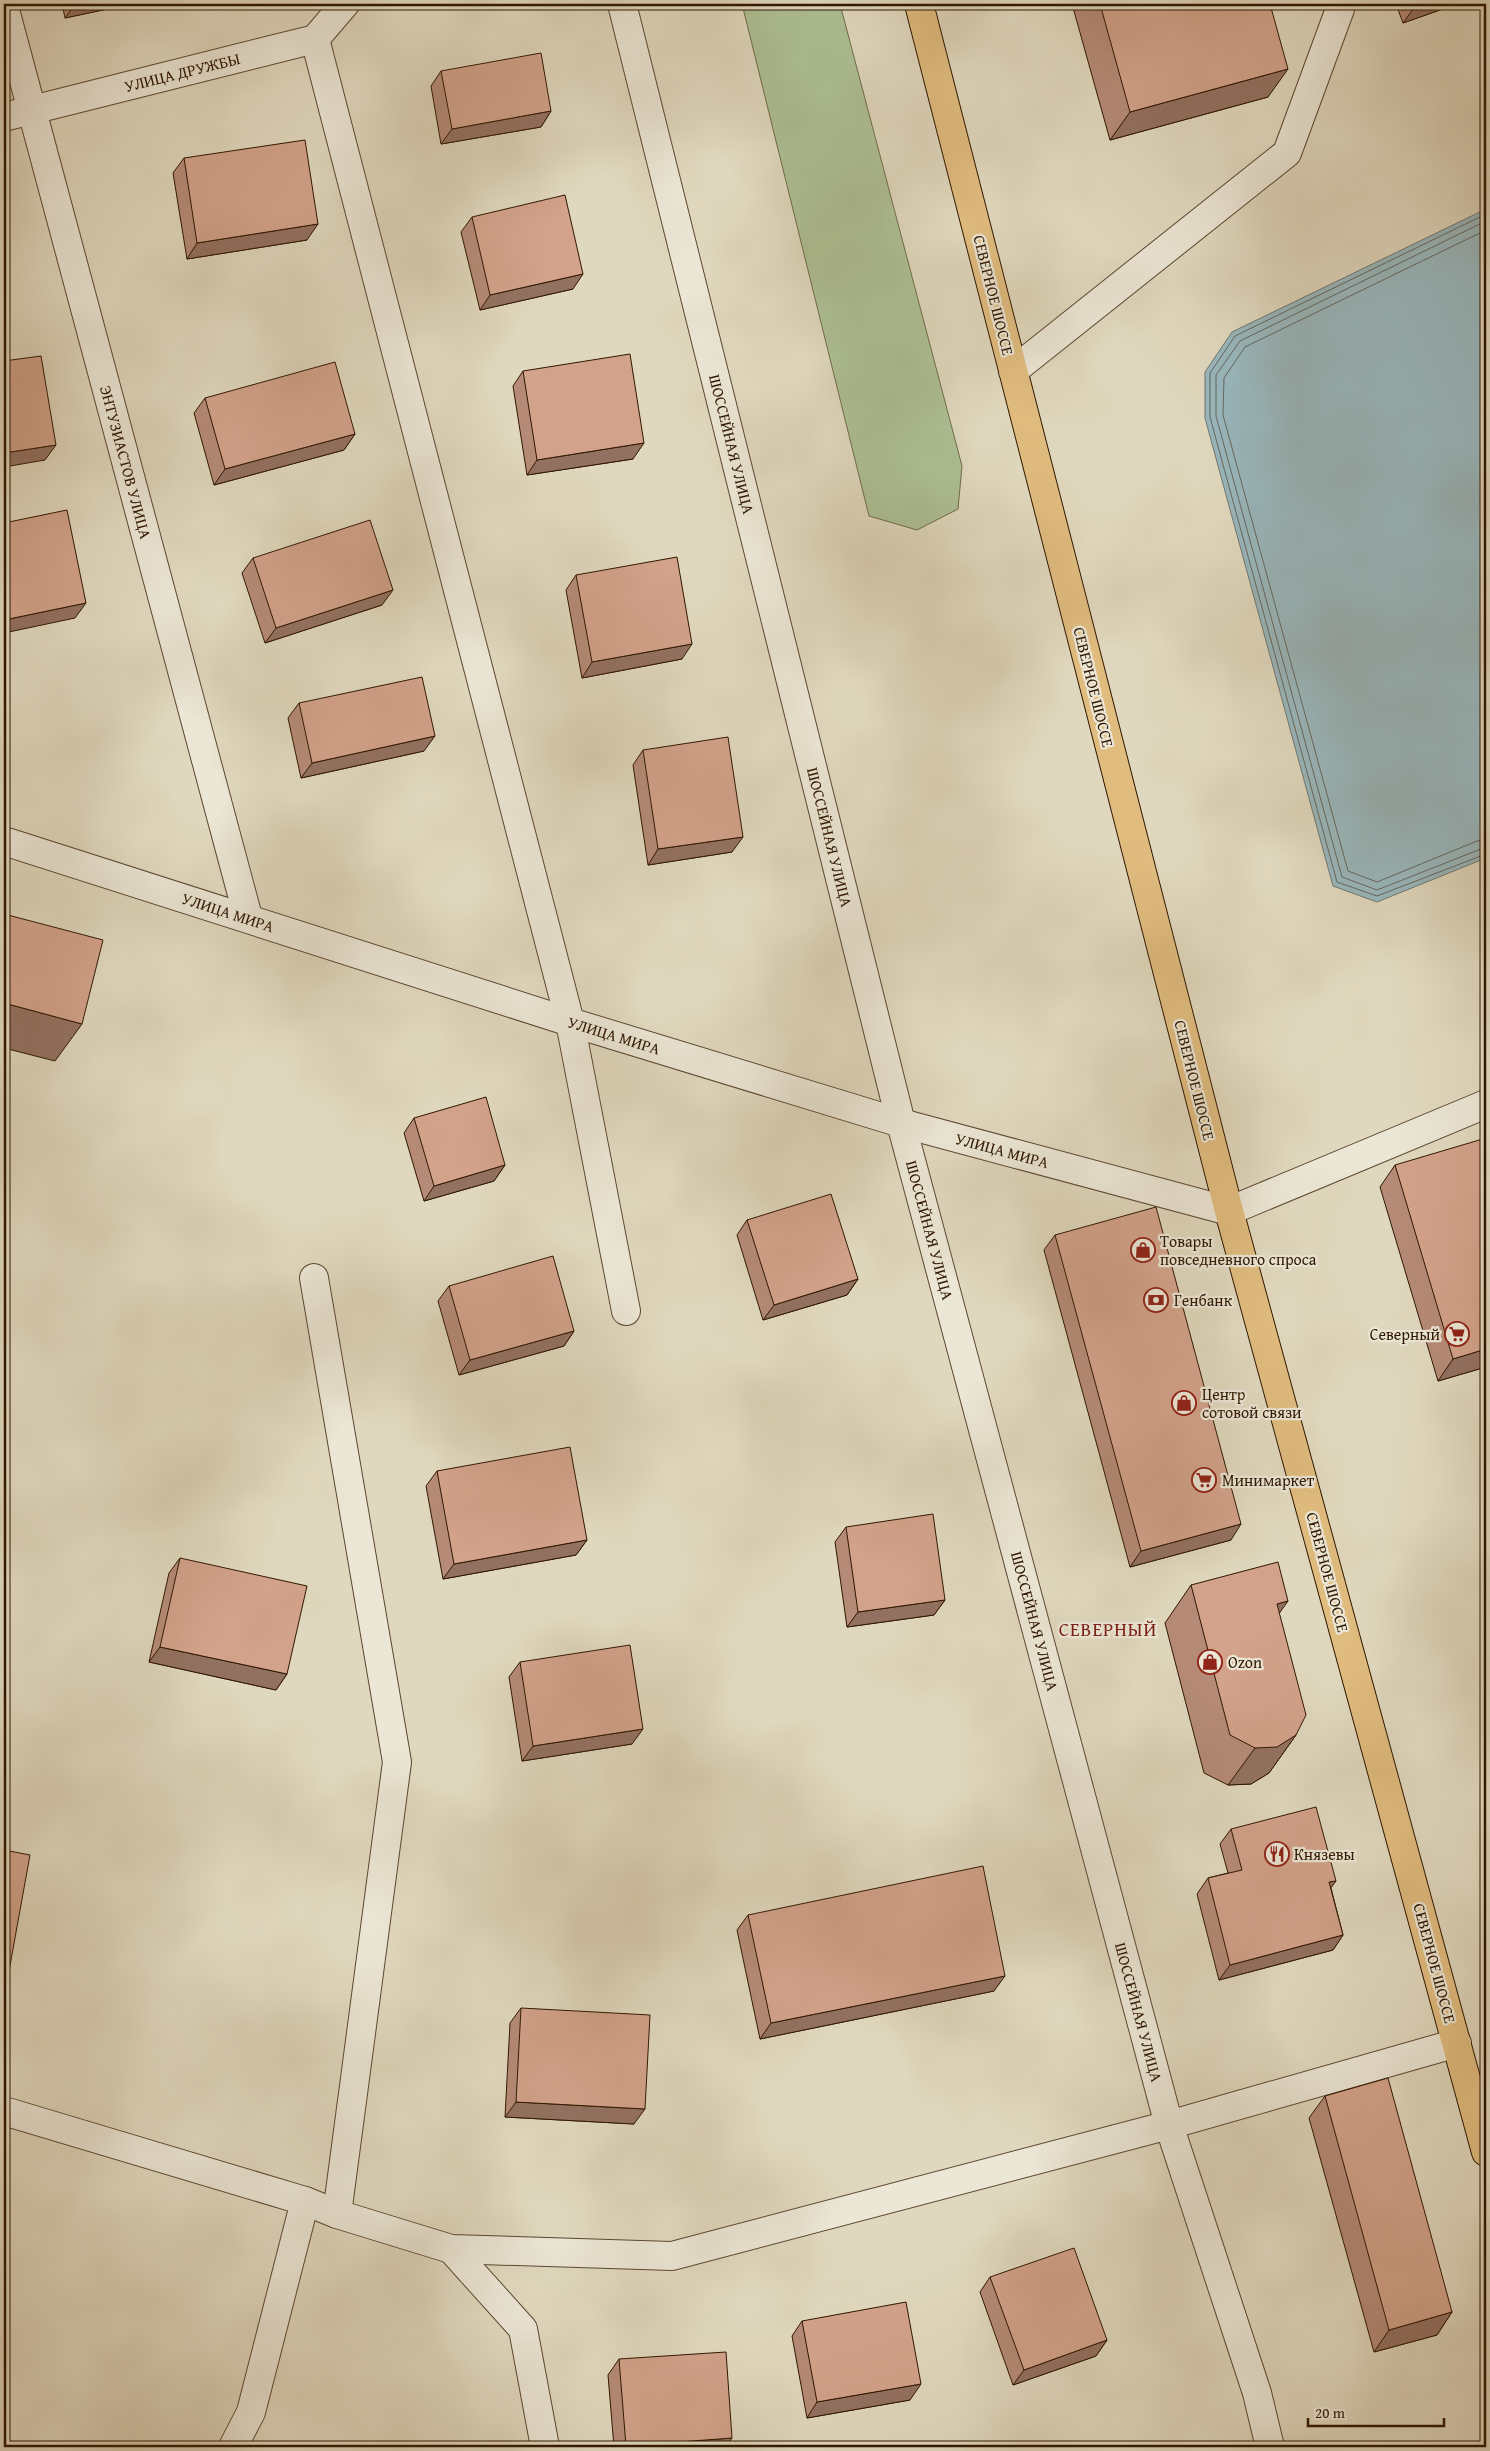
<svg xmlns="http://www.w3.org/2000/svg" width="1490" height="2451" font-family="'Gentium Book Plus',serif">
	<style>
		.green { fill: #adc095; stroke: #6e6c4a }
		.water { fill: #99b7bd; stroke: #6f7771 }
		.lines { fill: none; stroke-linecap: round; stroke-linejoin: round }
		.shore { stroke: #64675e; stroke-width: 1 }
		.minor-casing { stroke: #5b4730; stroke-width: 30 }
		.major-casing { stroke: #2f1700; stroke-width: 30 }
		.minor { stroke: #ebe6d5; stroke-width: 28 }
		.major { stroke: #e0bc7f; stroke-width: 28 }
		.wall { fill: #b58b77; stroke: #2f1700 }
		.shaded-wall { fill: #937161; stroke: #2f1700 }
		.building { fill: #d2a28a; stroke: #2f1700 }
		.labels { text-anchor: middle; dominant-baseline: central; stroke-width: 4.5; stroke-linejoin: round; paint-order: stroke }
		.street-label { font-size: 16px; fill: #2f1700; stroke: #ebe6d5 }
		.poi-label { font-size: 16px; fill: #2f1700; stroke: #ebe6d5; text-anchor: start }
		.quarter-label { font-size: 19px; letter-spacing: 1px; fill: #7a1f14; stroke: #ebe6d5 }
	</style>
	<rect width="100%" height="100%" fill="#e0d8be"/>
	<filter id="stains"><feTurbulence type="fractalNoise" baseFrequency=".004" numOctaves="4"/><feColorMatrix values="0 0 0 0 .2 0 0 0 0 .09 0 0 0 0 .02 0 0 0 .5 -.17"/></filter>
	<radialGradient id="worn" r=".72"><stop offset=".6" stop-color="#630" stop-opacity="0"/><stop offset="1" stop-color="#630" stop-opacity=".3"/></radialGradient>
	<path class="green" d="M742,4H840L962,466L958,509L917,530L869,516Z"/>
	<path class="water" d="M1486,209V858L1377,902L1333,886L1205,418V372L1232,332Z"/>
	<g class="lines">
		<g class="shore">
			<path d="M1486,214L1235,336L1210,373V417L1337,882L1377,896L1486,854"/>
			<path d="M1486,221L1240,341L1216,375V416L1342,877L1377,890L1486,847"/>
			<path d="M1486,230L1245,347L1224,378L1223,415L1348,871L1377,882L1477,841L1486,840"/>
		</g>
		<defs>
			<g id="minor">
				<path d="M622,4L901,1123L1169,2125L1257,2393L1270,2447"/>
				<path d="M4,6L248,917"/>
				<path d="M315,39L570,1022L626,1311"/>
				<path d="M4,117L315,39L345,4"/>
				<path d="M1013,371L1287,153L1340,9L1338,4"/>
				<path d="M4,841L570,1022L901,1123L1229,1211L1486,1104"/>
				<path d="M314,1278L397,1762L337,2214"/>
				<path d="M4,2111L305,2201L337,2214L451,2249L672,2256L1169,2125L1457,2043"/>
				<path d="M451,2249L523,2329L545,2447"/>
				<path d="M233,2447L251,2412L305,2201"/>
			</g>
			<path id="major" d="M919,4L1229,1211L1486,2152"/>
		</defs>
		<use href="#minor" class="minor-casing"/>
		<use href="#major" class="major-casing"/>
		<use href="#minor" class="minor"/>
		<use href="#major" class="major"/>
	</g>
	<g class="wall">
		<path d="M62,4H131L65,18Z"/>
		<path d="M1072,4H1270L1268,97L1110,140Z"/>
		<path d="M1396,4H1457L1403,23Z"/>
		<path d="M441,71L551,111L541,127L441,144L431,86Z"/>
		<path d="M184,158L307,240L187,259L173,173Z"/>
		<path d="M472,217L573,289L480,310L461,232Z"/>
		<path d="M523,371L633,459L527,475L513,386Z"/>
		<path d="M205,398L355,434L344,450L214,485L194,413Z"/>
		<path d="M253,558L382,605L265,643L242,573Z"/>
		<path d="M576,575L682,659L582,678L566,590Z"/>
		<path d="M299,703L424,751L301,778L288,718Z"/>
		<path d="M643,750L732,852L648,865L633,765Z"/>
		<path d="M414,1118L505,1165L494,1181L424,1201L404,1133Z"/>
		<path d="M1395,1165L1486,1367L1438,1381L1380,1187Z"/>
		<path d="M747,1220L858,1279L847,1295L763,1320L737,1235Z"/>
		<path d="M1055,1235L1231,1540L1130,1567L1044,1250Z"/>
		<path d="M449,1286L574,1331L564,1346L459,1375L438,1301Z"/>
		<path d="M437,1471L587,1540L576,1555L443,1579L426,1486Z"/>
		<path d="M846,1527L945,1600L934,1615L847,1627L835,1542Z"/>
		<path d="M180,1558L287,1674L276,1690L149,1662L169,1573Z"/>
		<path d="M1191,1585L1279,1613L1296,1735L1269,1773L1251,1784L1228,1785L1204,1773L1165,1623Z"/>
		<path d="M520,1662L632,1744L522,1761L509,1677Z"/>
		<path d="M1231,1829L1331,1888L1343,1935L1333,1950L1219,1980L1197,1894L1208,1878L1228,1873L1220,1844Z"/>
		<path d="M748,1915L994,1991L760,2039L737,1930Z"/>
		<path d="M521,2008L634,2124L505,2117L510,2023Z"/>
		<path d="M1325,2096L1452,2312L1437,2335L1374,2352L1309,2118Z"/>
		<path d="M990,2277L1107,2340L1096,2356L1013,2385L980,2292Z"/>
		<path d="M802,2321L910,2400L807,2418L792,2336Z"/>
		<path d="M619,2359L726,2447H614L608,2375Z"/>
	</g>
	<g class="shaded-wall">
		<path d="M75,4H131L65,18Z"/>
		<path d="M1417,4H1457L1403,23Z"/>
		<path d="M1288,69L1268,97L1110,140L1130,112Z"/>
		<path d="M551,111L541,127L441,144L452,129Z"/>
		<path d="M318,224L307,240L187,259L197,243Z"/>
		<path d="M583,274L573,289L480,310L490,295Z"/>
		<path d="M355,434L344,450L214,485L225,469Z"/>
		<path d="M644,443L633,459L527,475L537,460Z"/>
		<path d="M56,445L45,460L4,467V453Z"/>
		<path d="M393,590L382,605L265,643L276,628Z"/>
		<path d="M86,603L75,618L4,633V620Z"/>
		<path d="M692,644L682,659L582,678L592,662Z"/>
		<path d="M435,736L424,751L301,778L312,763Z"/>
		<path d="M743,837L732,852L648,865L658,849Z"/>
		<path d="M4,1003L82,1024L55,1061L4,1048Z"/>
		<path d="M505,1165L494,1181L424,1201L434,1186Z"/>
		<path d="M858,1279L847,1295L763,1320L774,1305Z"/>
		<path d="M574,1331L564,1346L459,1375L470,1360Z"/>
		<path d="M1486,1349V1367L1438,1381L1453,1359Z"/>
		<path d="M1241,1524L1231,1540L1130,1567L1141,1551Z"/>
		<path d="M587,1540L576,1555L443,1579L454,1564Z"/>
		<path d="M945,1600L934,1615L847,1627L858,1612Z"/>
		<path d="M1288,1601L1261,1639L1277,1604Z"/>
		<path d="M160,1647L287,1674L276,1690L149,1662Z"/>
		<path d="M643,1729L632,1744L522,1761L533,1746Z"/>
		<path d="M1296,1735L1269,1773L1251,1784L1228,1785L1255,1748Z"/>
		<path d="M1336,1881L1325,1896L1329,1882Z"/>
		<path d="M1343,1935L1333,1950L1219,1980L1230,1965Z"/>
		<path d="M4,1970L9,1971L4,1978Z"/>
		<path d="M1005,1976L994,1991L760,2039L771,2023Z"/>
		<path d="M516,2102L645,2109L634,2124L505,2117Z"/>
		<path d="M1452,2312L1437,2335L1374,2352L1389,2330Z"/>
		<path d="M1107,2340L1096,2356L1013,2385L1024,2370Z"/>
		<path d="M921,2384L910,2400L807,2418L817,2402Z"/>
		<path d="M732,2438L726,2447H625L626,2446Z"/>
	</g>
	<g class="building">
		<path d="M1100,4H1270L1288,69L1130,112Z"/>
		<path d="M541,53L551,111L452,129L441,71Z"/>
		<path d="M305,140L318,224L197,243L184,158Z"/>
		<path d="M565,195L583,274L490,295L472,217Z"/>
		<path d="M630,354L644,443L537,460L523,371Z"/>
		<path d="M41,356L56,445L4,453V361Z"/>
		<path d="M335,362L355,434L225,469L205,398Z"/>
		<path d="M67,510L86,603L4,620V523Z"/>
		<path d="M370,520L393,590L276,628L253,558Z"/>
		<path d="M677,557L692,644L592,662L576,575Z"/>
		<path d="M422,677L435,736L312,763L299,703Z"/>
		<path d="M728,737L743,837L658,849L643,750Z"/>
		<path d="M4,914L103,940L82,1024L4,1003Z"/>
		<path d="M486,1097L505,1165L434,1186L414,1118Z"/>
		<path d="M1486,1138V1349L1453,1359L1395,1165Z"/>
		<path d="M831,1194L858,1279L774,1305L747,1220Z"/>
		<path d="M1156,1207L1241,1524L1141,1551L1055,1235Z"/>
		<path d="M553,1256L574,1331L470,1360L449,1286Z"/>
		<path d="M570,1447L587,1540L454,1564L437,1471Z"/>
		<path d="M933,1514L945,1600L858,1612L846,1527Z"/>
		<path d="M180,1558L307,1586L287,1674L160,1647Z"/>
		<path d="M1278,1562L1288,1601L1277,1604L1306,1715L1296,1735L1277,1747L1255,1748L1230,1735L1191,1585Z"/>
		<path d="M630,1645L643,1729L533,1746L520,1662Z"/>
		<path d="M1316,1807L1336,1881L1329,1882L1343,1935L1230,1965L1208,1878L1242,1870L1231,1829Z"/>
		<path d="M4,1850L30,1855L9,1971L4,1970Z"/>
		<path d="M983,1866L1005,1976L771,2023L748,1915Z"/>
		<path d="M521,2008L650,2015L645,2109L516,2102Z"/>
		<path d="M1388,2078L1452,2312L1389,2330L1325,2096Z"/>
		<path d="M1074,2248L1107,2340L1024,2370L990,2277Z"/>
		<path d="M906,2302L921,2384L817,2402L802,2321Z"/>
		<path d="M726,2352L732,2438L626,2446L619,2359Z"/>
	</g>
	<defs>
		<symbol id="shop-ring" viewBox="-11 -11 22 22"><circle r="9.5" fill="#ebe6d5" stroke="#8f2418" stroke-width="1.5"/><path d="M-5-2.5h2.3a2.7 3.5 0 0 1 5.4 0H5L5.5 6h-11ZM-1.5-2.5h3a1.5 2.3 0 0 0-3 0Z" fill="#8f2418"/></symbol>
		<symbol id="bank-ring" viewBox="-11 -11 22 22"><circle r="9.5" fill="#ebe6d5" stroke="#8f2418" stroke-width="1.5"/><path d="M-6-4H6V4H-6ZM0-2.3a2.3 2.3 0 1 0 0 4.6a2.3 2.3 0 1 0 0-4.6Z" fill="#8f2418"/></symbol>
		<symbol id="supermarket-ring" viewBox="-11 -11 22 22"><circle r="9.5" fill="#ebe6d5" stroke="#8f2418" stroke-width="1.5"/><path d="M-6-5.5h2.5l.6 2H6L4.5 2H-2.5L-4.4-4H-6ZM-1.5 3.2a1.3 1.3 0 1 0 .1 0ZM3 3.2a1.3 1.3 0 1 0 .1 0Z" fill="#8f2418"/></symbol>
		<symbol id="restaurant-ring" viewBox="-11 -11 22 22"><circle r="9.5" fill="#ebe6d5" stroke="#8f2418" stroke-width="1.5"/><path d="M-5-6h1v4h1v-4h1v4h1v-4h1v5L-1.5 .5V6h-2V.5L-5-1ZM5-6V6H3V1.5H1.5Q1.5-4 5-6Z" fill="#8f2418"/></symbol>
	</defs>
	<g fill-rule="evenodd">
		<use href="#shop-ring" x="1129" y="1236" width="28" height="28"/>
		<use href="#bank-ring" x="1142" y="1286" width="28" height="28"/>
		<use href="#supermarket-ring" x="1443" y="1320" width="28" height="28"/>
		<use href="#shop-ring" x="1170" y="1389" width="28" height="28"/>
		<use href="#supermarket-ring" x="1190" y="1466" width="28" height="28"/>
		<use href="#shop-ring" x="1196" y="1648" width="28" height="28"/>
		<use href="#restaurant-ring" x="1263" y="1840" width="28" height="28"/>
	</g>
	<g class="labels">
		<g class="street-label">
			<text transform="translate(182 72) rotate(-14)">УЛИЦА ДРУЖБЫ</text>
			<text transform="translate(994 295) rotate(76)">СЕВЕРНОЕ ШОССЕ</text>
			<text transform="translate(732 444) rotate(76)">ШОССЕЙНАЯ УЛИЦА</text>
			<text transform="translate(126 462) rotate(75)">ЭНТУЗИАСТОВ УЛИЦА</text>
			<text transform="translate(1094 687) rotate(76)">СЕВЕРНОЕ ШОССЕ</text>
			<text transform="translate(830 837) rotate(76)">ШОССЕЙНАЯ УЛИЦА</text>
			<text transform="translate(228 912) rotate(18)">УЛИЦА МИРА</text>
			<text transform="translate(614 1035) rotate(17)">УЛИЦА МИРА</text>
			<text transform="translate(1195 1080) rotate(76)">СЕВЕРНОЕ ШОССЕ</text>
			<text transform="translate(1002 1150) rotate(15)">УЛИЦА МИРА</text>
			<text transform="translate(930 1230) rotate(75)">ШОССЕЙНАЯ УЛИЦА</text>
			<text transform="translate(1328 1572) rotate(75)">СЕВЕРНОЕ ШОССЕ</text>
			<text transform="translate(1035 1621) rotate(75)">ШОССЕЙНАЯ УЛИЦА</text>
			<text transform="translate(1435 1963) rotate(75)">СЕВЕРНОЕ ШОССЕ</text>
			<text transform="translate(1139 2012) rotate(75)">ШОССЕЙНАЯ УЛИЦА</text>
		</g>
		<g class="poi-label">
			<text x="1160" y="1241">Товары<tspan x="1160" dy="18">повседневного спроса</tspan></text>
			<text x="1174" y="1300">Генбанк</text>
			<text x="1440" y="1334" text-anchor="end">Северный</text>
			<text x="1202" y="1394">Центр<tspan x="1202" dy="18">сотовой связи</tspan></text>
			<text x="1222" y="1480">Минимаркет</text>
			<text x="1228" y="1662">Ozon</text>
			<text x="1294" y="1854">Князевы</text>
		</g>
		<g class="quarter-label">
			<text x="1108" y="1629">СЕВЕРНЫЙ</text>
		</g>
	</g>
	<rect width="1490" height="2451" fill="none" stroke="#e0d8be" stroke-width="20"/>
	<rect x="5" y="5" width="1480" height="2441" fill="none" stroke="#2f1700" stroke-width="2.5"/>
	<rect x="10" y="10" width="1470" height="2431" fill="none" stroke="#2f1700"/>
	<path d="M1308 2418v8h136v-8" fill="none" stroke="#2f1700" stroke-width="2.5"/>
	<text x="1315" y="2418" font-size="15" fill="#2f1700" stroke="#ebe6d5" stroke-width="4" paint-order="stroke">20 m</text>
	<rect width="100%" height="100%" filter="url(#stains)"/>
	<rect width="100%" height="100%" fill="url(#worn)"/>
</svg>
